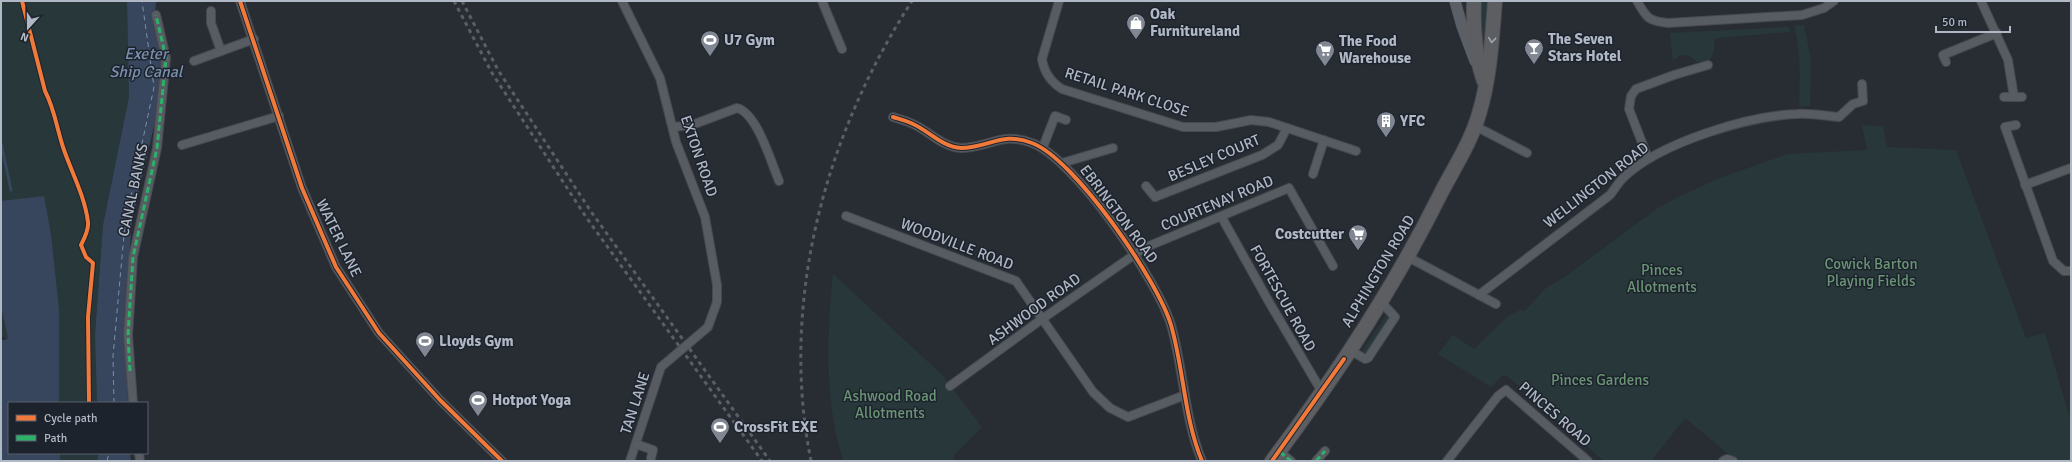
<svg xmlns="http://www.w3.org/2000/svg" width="2072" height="462" font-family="Signika,sans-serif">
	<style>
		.green { fill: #28383a }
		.water { fill: #37465d }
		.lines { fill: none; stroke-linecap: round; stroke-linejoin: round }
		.stream { stroke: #37465d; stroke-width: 3 }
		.ferry { stroke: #7b8eab; stroke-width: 1; stroke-dasharray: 5 4; stroke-linecap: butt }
		.street-casing { stroke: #46494e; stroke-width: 10 }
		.secondary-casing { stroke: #46494e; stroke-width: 12 }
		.highway-casing { stroke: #45484f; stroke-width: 16 }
		.street { stroke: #575b62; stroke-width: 8 }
		.secondary { stroke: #5b5f66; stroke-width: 11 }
		.highway { stroke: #5c5e62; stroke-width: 14 }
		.rail { stroke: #5b5e65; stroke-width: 3; stroke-dasharray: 4 4; stroke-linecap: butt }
		.quiet { stroke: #2db169; stroke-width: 3; stroke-dasharray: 6 3; stroke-linecap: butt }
		.cycleway-casing { stroke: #1c232d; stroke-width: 6 }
		.cycleway { stroke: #f17a3a; stroke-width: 4 }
		.oneway { stroke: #a0a6b1 }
		.labels { text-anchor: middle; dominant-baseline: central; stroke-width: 3; stroke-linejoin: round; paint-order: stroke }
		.poi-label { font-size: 15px; font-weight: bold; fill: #b1b8c5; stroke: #1c232d; text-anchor: start }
		.street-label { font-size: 15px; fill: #b1b8c5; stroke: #1c232d }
		.park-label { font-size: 15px; fill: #6a9474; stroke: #1c232d }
		.water-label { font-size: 16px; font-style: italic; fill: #7b8eab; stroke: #1c232d }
	</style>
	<rect width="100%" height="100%" fill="#282d33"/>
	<g class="green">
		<path d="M1,1H127L129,97L103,225L95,335L97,403H20L8,340L1,335Z"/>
		<path d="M1480,1H1487L1488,4L1482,53Z"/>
		<path d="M1804,25L1811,61L1810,106H1799C1800,79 1801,52 1794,26Z"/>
		<path d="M1789,27L1790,32L1716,38L1714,40C1715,53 1713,60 1700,64L1690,56L1680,55L1673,61L1670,33Z"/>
		<path d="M1862,125L1883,126L1887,147L1956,150L2026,338L2045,333L2071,422V461H1737L1685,418L1651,461H1604L1506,375L1502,376L1491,387L1438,354L1453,335L1474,349L1507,317L1520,310L1525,311L1546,288L1566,276L1658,208L1682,195L1720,178L1788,154L1867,150Z"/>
		<path d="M833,274L941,374L982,427L955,454L953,461H844C824,407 827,331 833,274Z"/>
		<path d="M1386,316L1390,318L1368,351L1363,353V349Z"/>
		<path d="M29,453H99L97,461H31Z"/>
	</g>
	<g class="water">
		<path d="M127,1H156L155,15L159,31V47L165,59L159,117L154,126L132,220L124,321L128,403H97L95,335L103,225L129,97Z"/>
		<path d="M44,196L51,235L59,309V403H9V453H60V461H1V340H5L8,338L1,306V201Z"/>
		<path d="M99,453H130L131,461H97Z"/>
	</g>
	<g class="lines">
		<path class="stream" d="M1,143L11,190"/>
		<g class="ferry">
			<path d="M114,403L113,356L125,224L154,87L142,1"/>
			<path d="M107,461L109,453"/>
		</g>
		<defs>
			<g id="street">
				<path d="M240,1L302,188L336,267L379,333L440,400L502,461"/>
				<path d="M622,1L660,78L676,142L705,217L717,285V302L708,327L661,367L630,461"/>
				<path d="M822,1L842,49"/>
				<path d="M1059,1L1042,59C1044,72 1051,82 1062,89L1183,127H1216L1251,120L1269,122L1356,151"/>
				<path d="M1637,1C1647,18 1648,21 1668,23L1802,15L1824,8L1834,1"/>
				<path d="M1981,1L2008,60L2014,97H2022"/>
				<path d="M211,11V23L221,51"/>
				<path d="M194,61L254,39"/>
				<path d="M1946,62L1943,55L1997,33"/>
				<path d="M2004,97H2014"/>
				<path d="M893,117C899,119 907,121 913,124C929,131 942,147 961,148C988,148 1003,131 1032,143C1075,159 1158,281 1171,325C1184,370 1184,418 1202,461"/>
				<path d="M2016,125L2005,127L2053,261L2064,271H2071"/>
				<path d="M1475,126L1527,153"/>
				<path d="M673,127L692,125L737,108C757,113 771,162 779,181"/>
				<path d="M182,145L279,116"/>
				<path d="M1043,147L1055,116L1066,120"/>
				<path d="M1648,158L1629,109L1631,96L1636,89L1674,75L1708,65"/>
				<path d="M1062,163L1113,148"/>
				<path d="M1313,174L1324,140"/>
				<path d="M2025,185L2071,168"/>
				<path d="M1146,186L1155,197L1262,155L1278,145L1287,128"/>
				<path d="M846,216L1016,281L1093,392L1110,408L1128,417L1185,395"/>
				<path d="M1221,216L1269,302L1322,392"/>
				<path d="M1408,257L1496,304"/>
				<path d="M1479,295L1610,195C1614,190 1618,183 1623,178C1659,143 1747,116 1797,114C1811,113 1825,116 1839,117L1853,104L1863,101L1862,84"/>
				<path d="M1350,350L1365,359L1368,358L1395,317L1382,303"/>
				<path d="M950,386L1042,319L1144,248L1289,188L1333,266"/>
				<path d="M133,403L128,335L133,257L157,148L166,58L156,15"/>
				<path d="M636,444L653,450L651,458"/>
				<path d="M1280,452L1291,461"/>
				<path d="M139,453L140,461"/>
				<path d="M1316,461L1325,451"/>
				<path d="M1447,461L1498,396L1506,390L1588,461"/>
				<path d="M1723,461L1727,459L1733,461"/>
			</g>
			<path id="secondary" d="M1455,1L1462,26L1475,61"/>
			<g id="highway">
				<path d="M1474,1C1473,28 1475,56 1484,81"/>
				<path d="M1272,461C1336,376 1394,288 1441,193C1454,168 1471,142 1479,114C1490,78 1492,38 1495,1"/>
			</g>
		</defs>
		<use href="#street" class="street-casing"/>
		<use href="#secondary" class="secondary-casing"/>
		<use href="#highway" class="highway-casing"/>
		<use href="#street" class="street"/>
		<use href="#secondary" class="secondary"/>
		<use href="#highway" class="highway"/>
		<g class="rail">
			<path d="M454,1L492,73L586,217L762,461"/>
			<path d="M462,1L498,70L592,213L770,461"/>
			<path d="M811,461C779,302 825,135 912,1"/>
		</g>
		<g class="quiet">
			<path d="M130,371L128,335L133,257L157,148L166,58L156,15"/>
			<path d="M1280,452L1291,461"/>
			<path d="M1316,461L1325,451"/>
		</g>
		<defs>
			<g id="cycleway">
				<path d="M22,1L45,91C55,110 57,130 64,150C72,173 85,197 88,222C89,230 84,239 81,245L86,257L93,263L88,317L89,403"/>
				<path d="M240,1L302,188L336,267L379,333L440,400L502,461"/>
				<path d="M893,117C899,119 907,121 913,124C929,131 942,147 961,148C988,148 1003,131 1032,143C1075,159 1158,281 1171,325C1184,370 1184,418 1202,461"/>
				<path d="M1272,461L1344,359"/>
			</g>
		</defs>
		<use href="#cycleway" class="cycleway-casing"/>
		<use href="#cycleway" class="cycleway"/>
	</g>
	<defs><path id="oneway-chevron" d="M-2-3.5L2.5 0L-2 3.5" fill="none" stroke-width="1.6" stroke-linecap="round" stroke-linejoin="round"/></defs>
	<use class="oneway" href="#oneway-chevron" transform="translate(1492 40) rotate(96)"/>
	<defs>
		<symbol id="shop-pin" viewBox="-11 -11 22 30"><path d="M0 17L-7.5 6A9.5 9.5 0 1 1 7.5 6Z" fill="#818792" stroke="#1c232d"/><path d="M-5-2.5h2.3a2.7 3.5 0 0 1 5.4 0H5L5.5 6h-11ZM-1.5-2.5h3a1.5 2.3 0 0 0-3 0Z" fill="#fff"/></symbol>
		<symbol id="stadium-pin" viewBox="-11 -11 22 30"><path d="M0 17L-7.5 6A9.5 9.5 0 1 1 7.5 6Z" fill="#818792" stroke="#1c232d"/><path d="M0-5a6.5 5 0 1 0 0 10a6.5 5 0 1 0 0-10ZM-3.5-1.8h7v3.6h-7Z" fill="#fff"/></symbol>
		<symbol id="bar-pin" viewBox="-11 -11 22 30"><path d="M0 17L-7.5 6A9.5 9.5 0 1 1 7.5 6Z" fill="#818792" stroke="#1c232d"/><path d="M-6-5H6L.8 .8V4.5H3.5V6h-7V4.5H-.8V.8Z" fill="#fff"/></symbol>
		<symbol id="supermarket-pin" viewBox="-11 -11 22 30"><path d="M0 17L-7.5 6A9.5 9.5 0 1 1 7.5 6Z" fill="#818792" stroke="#1c232d"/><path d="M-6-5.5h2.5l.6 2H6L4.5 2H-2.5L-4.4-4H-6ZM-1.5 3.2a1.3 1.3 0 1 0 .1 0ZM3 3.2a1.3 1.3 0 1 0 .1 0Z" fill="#fff"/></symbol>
		<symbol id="building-pin" viewBox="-11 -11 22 30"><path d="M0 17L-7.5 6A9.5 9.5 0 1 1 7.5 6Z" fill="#818792" stroke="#1c232d"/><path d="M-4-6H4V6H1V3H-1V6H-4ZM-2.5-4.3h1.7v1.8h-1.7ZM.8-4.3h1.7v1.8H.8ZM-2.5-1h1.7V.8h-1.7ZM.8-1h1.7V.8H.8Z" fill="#fff"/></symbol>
	</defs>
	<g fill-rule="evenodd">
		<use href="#shop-pin" x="1125" y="12" width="22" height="30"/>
		<use href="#stadium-pin" x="699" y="29" width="22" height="30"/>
		<use href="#bar-pin" x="1523" y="37" width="22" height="30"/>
		<use href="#supermarket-pin" x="1314" y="39" width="22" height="30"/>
		<use href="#building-pin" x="1375" y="110" width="22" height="30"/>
		<use href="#supermarket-pin" x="1347" y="223" width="22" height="30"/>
		<use href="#stadium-pin" x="414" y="330" width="22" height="30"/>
		<use href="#stadium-pin" x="467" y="389" width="22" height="30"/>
		<use href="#stadium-pin" x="709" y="416" width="22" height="30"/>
	</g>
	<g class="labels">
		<g class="poi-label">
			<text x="1150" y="14">Oak<tspan x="1150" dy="17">Furnitureland</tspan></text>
			<text x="1548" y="39">The Seven<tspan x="1548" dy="17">Stars Hotel</tspan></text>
			<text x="724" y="40">U7 Gym</text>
			<text x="1339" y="41">The Food<tspan x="1339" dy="17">Warehouse</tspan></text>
			<text x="1400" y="121">YFC</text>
			<text x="1344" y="234" text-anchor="end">Costcutter</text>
			<text x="439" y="341">Lloyds Gym</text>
			<text x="492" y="400">Hotpot Yoga</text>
			<text x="734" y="427">CrossFit EXE</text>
		</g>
		<g class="street-label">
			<text transform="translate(1127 92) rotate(18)">RETAIL PARK CLOSE</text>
			<text transform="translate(699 156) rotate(71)">EXTON ROAD</text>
			<text transform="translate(1214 158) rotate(-23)">BESLEY COURT</text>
			<text transform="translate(1596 185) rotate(-38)">WELLINGTON ROAD</text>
			<text transform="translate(133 190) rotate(-78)">CANAL BANKS</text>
			<text transform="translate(1217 203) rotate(-23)">COURTENAY ROAD</text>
			<text transform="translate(1119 214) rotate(53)">EBRINGTON ROAD</text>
			<text transform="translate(339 238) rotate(64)">WATER LANE</text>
			<text transform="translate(957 244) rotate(21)">WOODVILLE ROAD</text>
			<text transform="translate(1378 271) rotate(-59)">ALPHINGTON ROAD</text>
			<text transform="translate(1283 298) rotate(61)">FORTESCUE ROAD</text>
			<text transform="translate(1034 309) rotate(-36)">ASHWOOD ROAD</text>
			<text transform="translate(635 403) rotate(-72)">TAN LANE</text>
			<text transform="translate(1555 414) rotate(41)">PINCES ROAD</text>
		</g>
		<g class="park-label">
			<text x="1871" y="264">Cowick Barton<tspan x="1871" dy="17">Playing Fields</tspan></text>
			<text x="1662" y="270">Pinces<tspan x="1662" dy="17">Allotments</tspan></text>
			<text x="1600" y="380">Pinces Gardens</text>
			<text x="890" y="396">Ashwood Road<tspan x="890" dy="17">Allotments</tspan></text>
		</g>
		<g class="water-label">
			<text x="146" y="54">Exeter<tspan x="146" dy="18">Ship Canal</tspan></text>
		</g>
	</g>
	<rect width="2072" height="462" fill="none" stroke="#b1b8c5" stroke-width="4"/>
	<rect x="8" y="402" width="140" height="52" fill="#1c232d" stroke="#585f6a"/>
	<rect x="16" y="415" width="20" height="6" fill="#f17a3a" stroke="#585f6a"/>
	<text x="44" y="422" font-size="12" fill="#b1b8c5">Cycle path</text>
	<rect x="16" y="435" width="20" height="6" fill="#2db169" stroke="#585f6a"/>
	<text x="44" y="442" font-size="12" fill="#b1b8c5">Path</text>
	<g transform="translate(28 28) rotate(201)" stroke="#1c232d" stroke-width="3" paint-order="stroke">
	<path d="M0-3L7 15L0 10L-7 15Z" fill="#b1b8c5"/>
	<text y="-6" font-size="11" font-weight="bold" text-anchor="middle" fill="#b1b8c5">N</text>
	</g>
	<path d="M1936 26v6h74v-6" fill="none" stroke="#b1b8c5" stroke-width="2"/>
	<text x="1942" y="26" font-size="12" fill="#b1b8c5" stroke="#1c232d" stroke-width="3" paint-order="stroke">50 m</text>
</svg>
